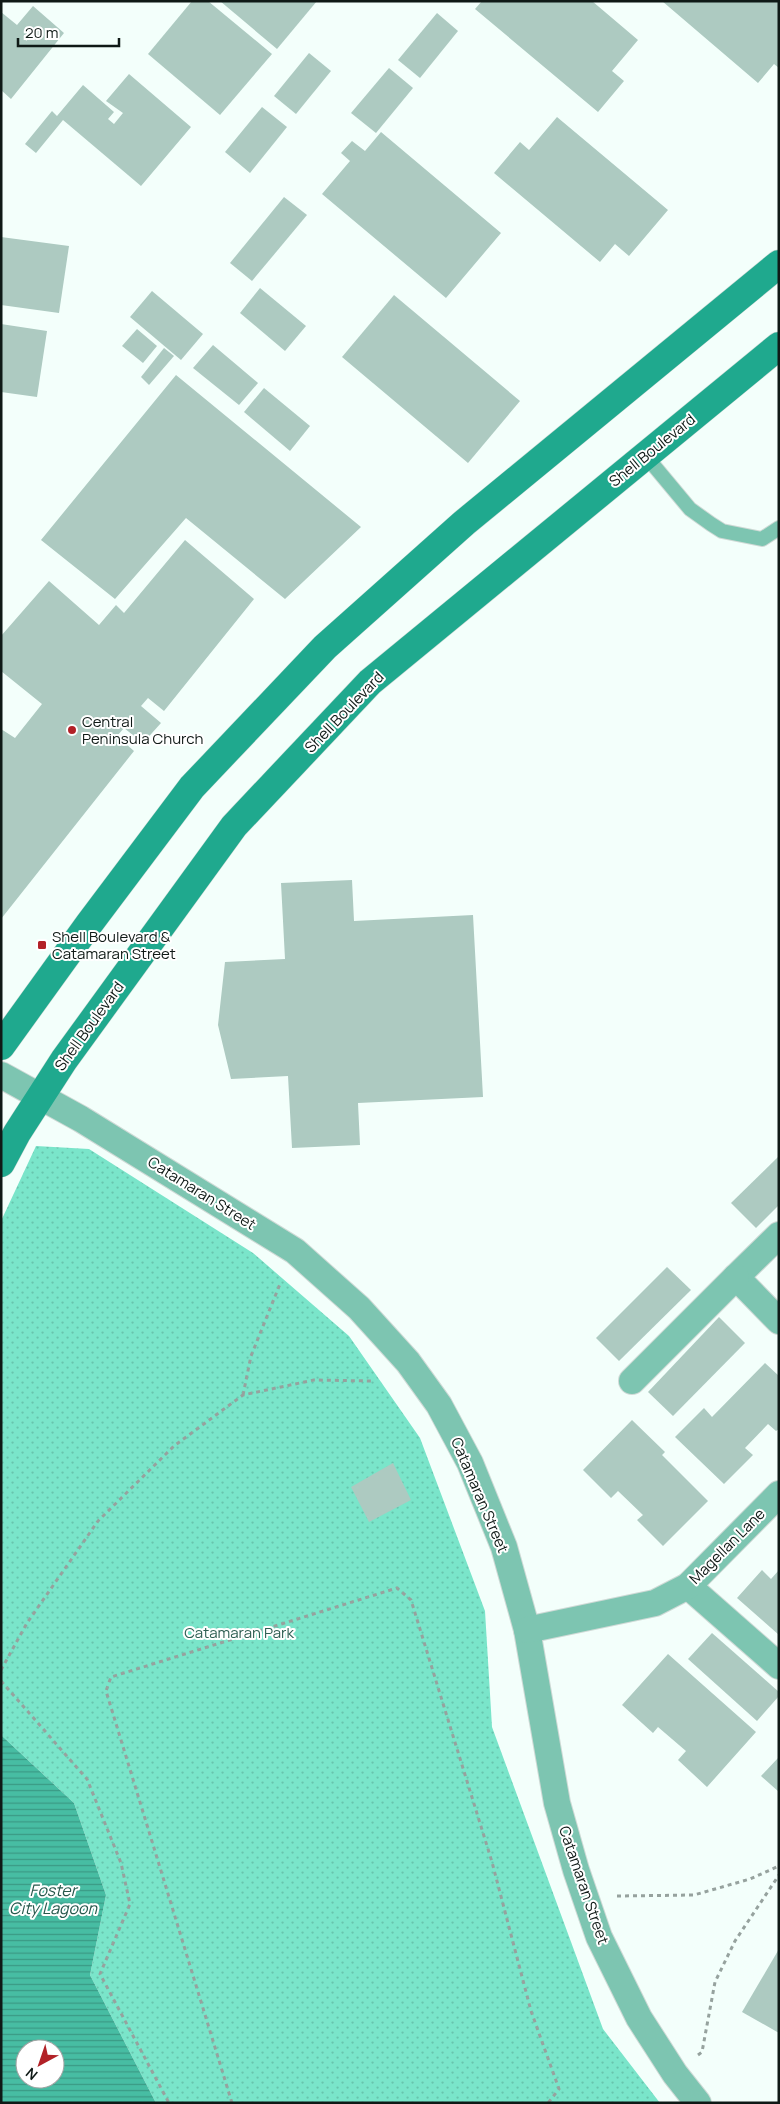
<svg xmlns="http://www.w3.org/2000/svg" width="780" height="2104" font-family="Manrope,sans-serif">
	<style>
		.park { fill: url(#park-dots) }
		.water { fill: url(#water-rules); fill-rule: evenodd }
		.building { fill: #adcac1 }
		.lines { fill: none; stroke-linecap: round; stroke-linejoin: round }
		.lane-casing { stroke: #cfdad6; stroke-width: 16 }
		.street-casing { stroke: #cfdad6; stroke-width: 28 }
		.secondary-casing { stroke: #cfdad6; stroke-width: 29 }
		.path { stroke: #96a29e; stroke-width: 3; stroke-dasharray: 4 4; stroke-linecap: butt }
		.lane { stroke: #7dc5b1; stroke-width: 14 }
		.street { stroke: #7dc5b1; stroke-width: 26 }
		.secondary { stroke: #1fa98e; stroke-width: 28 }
		.poi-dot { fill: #b22127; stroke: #fff; stroke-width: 2 }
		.labels { text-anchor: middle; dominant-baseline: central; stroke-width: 4; stroke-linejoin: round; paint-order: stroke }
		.street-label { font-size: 15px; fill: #0f1916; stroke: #fff }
		.poi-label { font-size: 15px; fill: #0f1916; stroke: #fff; text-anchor: start }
		.park-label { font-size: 15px; fill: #2f5f53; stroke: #fff }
		.water-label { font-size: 16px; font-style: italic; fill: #27584c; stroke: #fff }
	</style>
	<defs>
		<pattern id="park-dots" width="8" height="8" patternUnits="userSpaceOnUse" patternTransform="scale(1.25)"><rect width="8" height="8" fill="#7ae5ca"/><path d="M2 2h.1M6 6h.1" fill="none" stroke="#68c4ad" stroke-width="1.8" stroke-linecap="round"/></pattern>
		<pattern id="water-rules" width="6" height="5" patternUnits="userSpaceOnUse" patternTransform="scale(1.25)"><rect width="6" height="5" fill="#47bda3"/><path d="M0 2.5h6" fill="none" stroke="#3a9984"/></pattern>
	</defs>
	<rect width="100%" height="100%" fill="#f3fffb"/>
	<path class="park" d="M36,1146L89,1149L253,1253L349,1336L420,1438L485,1611L492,1727L603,2029L660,2103H156L90,1975L106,1895L74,1803L1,1735V1221Z"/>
	<path class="water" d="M1,1735L74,1803L106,1895L90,1975L156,2103H1ZM25,2049H55V2079H25Z"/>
	<g class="building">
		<path d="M192,1H208L272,54L220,115L148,54Z"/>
		<path d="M220,1H317L277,49Z"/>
		<path d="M482,1H592L638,40L612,71L624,81L598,112L475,9Z"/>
		<path d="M662,1H779V68L774,64L758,83Z"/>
		<path d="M33,6L64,33L11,99L1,90V12L17,25Z"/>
		<path d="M437,13L458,31L420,78L398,60Z"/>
		<path d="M309,53L331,71L296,114L274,96Z"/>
		<path d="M389,68L413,88L376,133L351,113Z"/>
		<path d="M129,74L191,127L141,186L63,120L36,153L25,144L52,111L57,116L83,85L114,112L108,119L114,124L123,113L106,101Z"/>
		<path d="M262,107L287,127L250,173L225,152Z"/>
		<path d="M557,117L668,210L629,256L615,244L600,262L494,173L520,142L529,150Z"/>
		<path d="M381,132L501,233L446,298L322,194L350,161L341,153L352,141L365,151Z"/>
		<path d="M284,197L307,215L252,281L230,263Z"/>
		<path d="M1,237L69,246L59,313L1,305Z"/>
		<path d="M260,288L306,326L285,351L240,313Z"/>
		<path d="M152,291L203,334L181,360L130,317Z"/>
		<path d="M394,295L520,401L468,463L342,357Z"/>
		<path d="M1,324L47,331L37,397L1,392Z"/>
		<path d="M137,329L157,346L143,363L122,346Z"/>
		<path d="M213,345L258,383L239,405L193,368Z"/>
		<path d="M164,348L174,356L149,385L141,377Z"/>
		<path d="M176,375L361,527L285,599L186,518L115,599L41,540Z"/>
		<path d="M264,388L310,426L290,451L244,412Z"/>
		<path d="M185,540L254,599L164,711L148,698L141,706L161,723L143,743L124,728L117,736L134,751L1,919V729L15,738L42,704L1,671V636L49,581L99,625L116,605L124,613Z"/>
		<path d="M352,880L354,921L473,915L483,1097L358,1103L360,1145L292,1148L288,1076L231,1079L218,1025L225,962L285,959L281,883Z"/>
		<path d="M779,1156V1205L756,1228L731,1203Z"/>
		<path d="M667,1267L691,1290L619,1361L596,1338Z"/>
		<path d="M719,1317L745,1343L673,1416L648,1392Z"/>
		<path d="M765,1363L779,1376V1429L776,1431L768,1424L745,1448L753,1455L724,1484L675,1437L704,1408L712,1417Z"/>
		<path d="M632,1420L665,1452L662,1455L708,1501L663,1546L637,1520L643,1515L618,1491L611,1498L583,1470Z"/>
		<path d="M393,1463L411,1500L369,1522L351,1487Z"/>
		<path d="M762,1570L771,1579L779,1570V1635L737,1598Z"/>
		<path d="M712,1633L779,1692V1696L757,1721L688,1659Z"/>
		<path d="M668,1654L756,1732L707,1787L678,1760L686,1751L658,1727L653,1733L622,1705Z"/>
		<path d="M779,1757V1792L761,1776Z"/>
		<path d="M779,1949V2033L742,2012Z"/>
	</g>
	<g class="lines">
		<defs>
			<path id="lane" d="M645,455L690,509L711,524L722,531L762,539L779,528"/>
			<g id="street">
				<path d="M1,1075L81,1119L295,1251L359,1308L408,1362L439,1405L470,1463L504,1547L527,1630L557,1803L576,1870L599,1937L639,2018L675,2074L698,2103"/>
				<path d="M779,1235L736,1277L779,1321"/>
				<path d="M632,1381L736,1277"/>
				<path d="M688,1586L779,1666"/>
				<path d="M527,1630L655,1603L688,1586L779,1494"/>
			</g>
			<g id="secondary">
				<path d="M1,1046L89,924L192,787L325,647L464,523L779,264"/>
				<path d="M1,1163L17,1133L64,1060L234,826L370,682L779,346"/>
			</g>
		</defs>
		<use href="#lane" class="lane-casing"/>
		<use href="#street" class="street-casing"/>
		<use href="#secondary" class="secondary-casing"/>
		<g class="path">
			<path d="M243,1395L251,1356L280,1284"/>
			<path d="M1,1670L27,1623L98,1521L174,1446L243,1395L314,1380L371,1381"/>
			<path d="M1,1681L87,1779L121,1863L130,1904L100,1974L169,2103"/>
			<path d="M617,1896L694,1895L750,1879L779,1866"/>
			<path d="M698,2055L702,2052L715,1982L735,1941L779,1875"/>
			<path d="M232,2103L106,1691L111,1677L397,1588L411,1600L492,1862L531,2011L559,2089L548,2103"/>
		</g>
		<use href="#lane" class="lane"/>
		<use href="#street" class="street"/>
		<use href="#secondary" class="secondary"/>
	</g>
	<g class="poi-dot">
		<circle cx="72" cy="730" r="5"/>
		<rect x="37" y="940" width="10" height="10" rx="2.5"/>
	</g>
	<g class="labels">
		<g class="street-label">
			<text transform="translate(652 450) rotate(-39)">Shell Boulevard</text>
			<text transform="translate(344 712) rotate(-46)">Shell Boulevard</text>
			<text transform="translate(89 1026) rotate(-54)">Shell Boulevard</text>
			<text transform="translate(202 1193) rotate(32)">Catamaran Street</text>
			<text transform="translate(480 1495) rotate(67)">Catamaran Street</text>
			<text transform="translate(727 1546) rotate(-45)">Magellan Lane</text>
			<text transform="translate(584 1885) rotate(71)">Catamaran Street</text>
		</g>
		<g class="poi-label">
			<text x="82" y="721">Central<tspan x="82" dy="17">Peninsula Church</tspan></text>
			<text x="52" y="936">Shell Boulevard &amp;<tspan x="52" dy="17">Catamaran Street</tspan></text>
		</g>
		<g class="park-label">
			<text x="239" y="1632">Catamaran Park</text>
		</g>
		<g class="water-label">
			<text x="53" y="1890">Foster<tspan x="53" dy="18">City Lagoon</tspan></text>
		</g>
	</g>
	<rect width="780" height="2104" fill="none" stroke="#0f1916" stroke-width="5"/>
	<g transform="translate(40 2064) rotate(220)"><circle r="24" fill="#ffffff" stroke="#9fa3a2"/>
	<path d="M0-4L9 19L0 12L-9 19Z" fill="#b22127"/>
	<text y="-8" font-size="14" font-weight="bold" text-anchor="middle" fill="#0f1916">N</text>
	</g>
	<path d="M18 38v8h101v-8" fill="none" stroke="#0f1916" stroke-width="2.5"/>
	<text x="25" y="38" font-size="15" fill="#0f1916" stroke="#ffffff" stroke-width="4" paint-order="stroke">20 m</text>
</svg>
